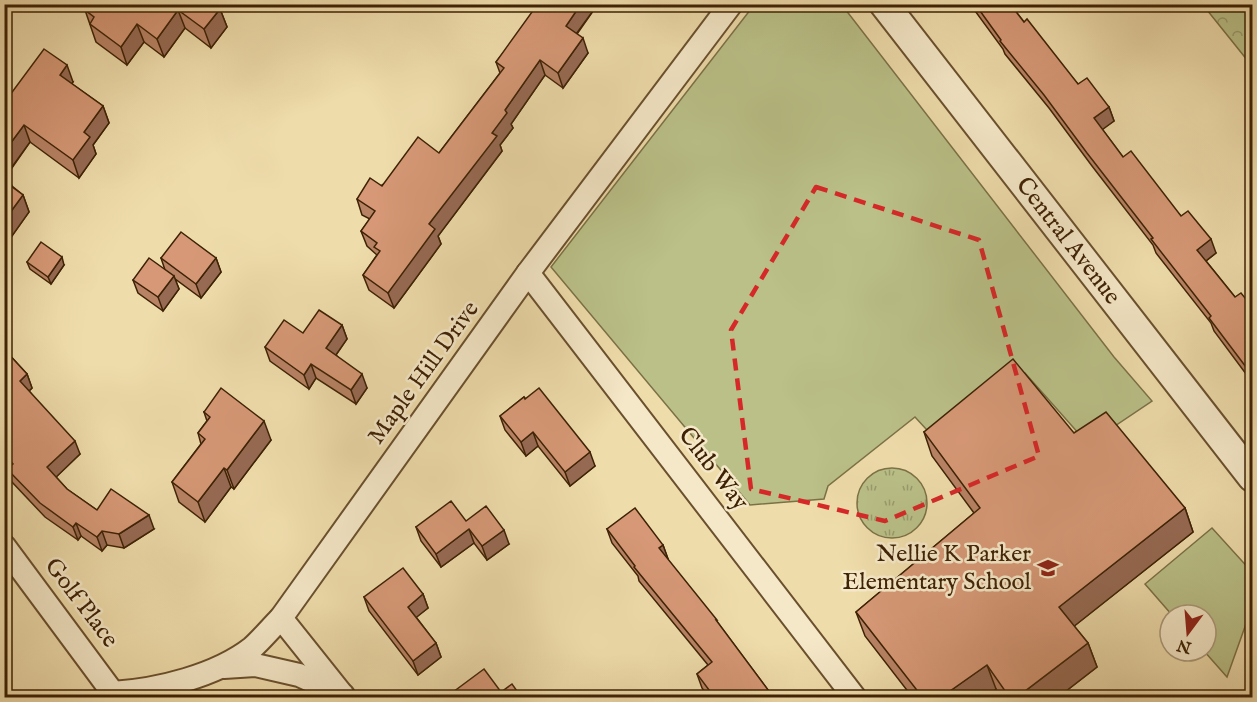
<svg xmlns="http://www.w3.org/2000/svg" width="1257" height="702" font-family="'IM FELL English',serif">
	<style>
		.grass { fill: url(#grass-tufts); stroke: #7c7146; stroke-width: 1.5 }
		.forest { fill: url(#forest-crowns); stroke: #7c7146; stroke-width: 1.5 }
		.park { fill: #bac088; stroke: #7c7146; stroke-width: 1.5 }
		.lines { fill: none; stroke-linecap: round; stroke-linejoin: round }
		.minor-casing { stroke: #6a502e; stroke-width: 26 }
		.tertiary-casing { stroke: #6a502e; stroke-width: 32 }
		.minor { stroke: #f5e8c8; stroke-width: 22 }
		.tertiary { stroke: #f5e8c8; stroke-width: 28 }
		.wall { fill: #b88365; stroke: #3e2205; stroke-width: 1.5 }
		.shaded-wall { fill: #966a53; stroke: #3e2205; stroke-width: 1.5 }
		.building { fill: #d69876; stroke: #3e2205; stroke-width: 1.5 }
		.marked { fill: none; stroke: #d62828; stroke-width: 4.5; stroke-dasharray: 12 8; stroke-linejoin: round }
		.labels { text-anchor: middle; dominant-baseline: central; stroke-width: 5; stroke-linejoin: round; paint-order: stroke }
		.street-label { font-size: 24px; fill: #3e2205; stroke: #f5e8c8 }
		.poi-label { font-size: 24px; fill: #3e2205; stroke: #f5e8c8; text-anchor: end }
	</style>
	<defs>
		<pattern id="grass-tufts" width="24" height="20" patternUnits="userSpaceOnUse" patternTransform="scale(1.5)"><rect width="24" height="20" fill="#bac088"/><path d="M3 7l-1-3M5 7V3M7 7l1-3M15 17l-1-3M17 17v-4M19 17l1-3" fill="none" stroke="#999c6d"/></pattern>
		<pattern id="forest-crowns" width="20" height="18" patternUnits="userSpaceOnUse" patternTransform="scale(1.5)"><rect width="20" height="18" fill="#bac088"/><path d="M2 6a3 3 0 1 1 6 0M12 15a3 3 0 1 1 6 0" fill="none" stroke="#999c6d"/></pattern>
	</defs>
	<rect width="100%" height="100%" fill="#efdcab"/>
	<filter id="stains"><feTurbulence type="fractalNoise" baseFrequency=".00333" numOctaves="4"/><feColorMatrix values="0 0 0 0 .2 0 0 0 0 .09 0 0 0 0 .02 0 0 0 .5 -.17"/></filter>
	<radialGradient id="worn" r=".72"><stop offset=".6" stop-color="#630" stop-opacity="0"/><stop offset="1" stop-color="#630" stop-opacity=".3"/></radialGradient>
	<circle class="grass" cx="892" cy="503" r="35"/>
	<path class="forest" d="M1203,5H1252V66Z"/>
	<g class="park">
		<path d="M754,5H842L1114,357L1152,401L1088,444L1025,373L938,442L915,417L828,486L824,499L750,505L551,267Z"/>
		<path d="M1212,528L1252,572V607L1227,677L1204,651H1206V615H1172L1145,584Z"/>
	</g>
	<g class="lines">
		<defs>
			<g id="minor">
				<path d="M528,273L855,698"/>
				<path d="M4,546L113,693"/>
				<path d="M281,618L340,692"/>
				<path d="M224,667L255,665L299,675L343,695"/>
				<path d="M109,698L113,693C158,690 216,676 252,648C262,639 271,628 281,618L528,273L731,4"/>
			</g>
			<g id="tertiary">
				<path id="s1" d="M884,4L1252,477"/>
			</g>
		</defs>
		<use href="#minor" class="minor-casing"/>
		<use href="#tertiary" class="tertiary-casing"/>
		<use href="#minor" class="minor"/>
		<use href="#tertiary" class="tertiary"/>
	</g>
	<g class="wall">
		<path d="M542,4H598L577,34L588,53L563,88L545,75L511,124L513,128L500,145L502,151L438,236L441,244L394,308L369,290L363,275L377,255L367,246L361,231L370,219L362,215L357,199L439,153L500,73L496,62Z"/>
		<path d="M615,4H627L623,10Z"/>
		<path d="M970,4H1010L1024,22L1078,84L1109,107L1114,121L1102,129L1123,157L1181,216L1216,253L1206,261L1235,297L1249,303L1252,300V382L1214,331L1211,323L1156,253L1153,245L1092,166L1049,108L1005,54L1003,49Z"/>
		<path d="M220,9L227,27L211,48L185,28L164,57L144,42L127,65L96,42L85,10Z"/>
		<path d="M73,82L72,84L103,106L109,123L93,145L96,154L79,178L30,142L7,175L12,186L23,195L29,212L7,243L4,241V103Z"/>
		<path d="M161,258H216L221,272L201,298L175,279L179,289L163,311L138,293L133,280L165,270Z"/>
		<path d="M27,262L64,265L51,284L30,269Z"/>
		<path d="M342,325L347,339L336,355L367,388L356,404L316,378L309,389L270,361L265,347L303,333Z"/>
		<path d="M4,349L27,374L32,388L29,391L80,454L56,477L67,489L97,510L154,529L124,548L107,545L102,551L81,536L78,540L45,517L12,482L7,469L10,466L7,457L4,455Z"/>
		<path d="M524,397L595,466L570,486L538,446L526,456L505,430L500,416Z"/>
		<path d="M204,412L271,440L234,489L231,487L205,522L179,502L172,482L201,444L198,433L207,421Z"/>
		<path d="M924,432L1074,433L1185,508L1193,532L1074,626L1088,643L1097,667L1057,698H1002L996,689L984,698H913L865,636L856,612L974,513L932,456Z"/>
		<path d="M466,521L509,544L487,560L474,543L441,567L421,541L416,527Z"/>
		<path d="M607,529L663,545L668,559H667L718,623L774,698H709L702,688L697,674L708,665L639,581L638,576L612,543Z"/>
		<path d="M423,594L428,608L416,617L436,643L441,657L418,675L369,611L364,597Z"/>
	</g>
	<g class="shaded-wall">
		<path d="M581,4H598L571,41L566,26Z"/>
		<path d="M620,4H627L623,10Z"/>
		<path d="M220,9L227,27L211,48L204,29Z"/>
		<path d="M178,10L185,28L164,57L157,39Z"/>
		<path d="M137,24L144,42L127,65L121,47Z"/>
		<path d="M583,38L588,53L563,88L558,73Z"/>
		<path d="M540,60L545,75L511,124L513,128L500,145L502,151L438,236L441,244L394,308L388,293L429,224L492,133L505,110Z"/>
		<path d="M67,65L73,82L66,92L60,75Z"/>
		<path d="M103,106L109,123L93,145L96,154L79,178L73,160L84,132Z"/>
		<path d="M1109,107L1114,121L1099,132L1094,118Z"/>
		<path d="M24,125L30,142L4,178V152Z"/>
		<path d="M8,175L14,192L4,183V179Z"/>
		<path d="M23,195L29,212L7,243L4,236V221Z"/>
		<path d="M1211,239L1216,253L1202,264L1197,250Z"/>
		<path d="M62,257L64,265L51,284L48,277Z"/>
		<path d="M216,258L221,272L201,298L196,284Z"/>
		<path d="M174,276L179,289L163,311L158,297Z"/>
		<path d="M342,325L347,339L331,362L326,348Z"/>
		<path d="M311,364L316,378L309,389L304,375Z"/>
		<path d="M27,374L32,388L25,395L20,381Z"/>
		<path d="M362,374L367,388L356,404L351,390Z"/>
		<path d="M264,421L271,440L234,489L227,470Z"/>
		<path d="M533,432L538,446L526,456L521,442Z"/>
		<path d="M75,441L80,454L52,481L47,467Z"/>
		<path d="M590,452L595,466L570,486L565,472Z"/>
		<path d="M224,468L231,487L205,522L198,502Z"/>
		<path d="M1185,508L1193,532L1068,631L1059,607Z"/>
		<path d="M149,515L154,529L124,548L119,534Z"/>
		<path d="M76,523L81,536L78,540L73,527Z"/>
		<path d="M469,529L474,543L441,567L436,554Z"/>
		<path d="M504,530L509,544L487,560L482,546Z"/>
		<path d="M102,531L107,545L102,551L97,537Z"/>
		<path d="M663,545L668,559L664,562L659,548Z"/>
		<path d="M423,594L428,608L413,620L408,607Z"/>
		<path d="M436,643L441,657L418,675L413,661Z"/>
		<path d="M1088,643L1097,667L1057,698H1016Z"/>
		<path d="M987,665L996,689L984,698H940Z"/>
	</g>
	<g class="building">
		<path d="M89,4H215L220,9L204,29L178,10L157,39L137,24L121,47L90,24L94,17L85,10Z"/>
		<path d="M542,4H581L566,26L583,38L558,73L540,60L505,110L507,113L492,133L497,136L429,224L435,229L388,293L363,275L380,251L374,247L377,243L361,231L375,211L357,199L370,178L382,186L418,137L439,153L504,68L496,62L537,5L540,7Z"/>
		<path d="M975,4H1010L1024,22L1027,19L1078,84L1087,78L1109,107L1094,118L1123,157L1131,151L1181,216L1188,211L1211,239L1197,250L1235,297L1241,293L1249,303L1252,300V375L1209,318L1211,316L1151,239L1153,238L1087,153L1044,95L1000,41L1001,40Z"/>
		<path d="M44,49L67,65L60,75L103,106L84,132L90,137L73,160L24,125L4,152V103Z"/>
		<path d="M4,181L23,195L4,221Z"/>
		<path d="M181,232L216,258L196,284L161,258Z"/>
		<path d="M41,242L62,257L48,277L27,262Z"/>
		<path d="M149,258L174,276L158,297L133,280Z"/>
		<path d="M319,310L342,325L326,348L362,374L351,390L311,364L304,375L265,347L284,320L303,333Z"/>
		<path d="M4,349L27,374L20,381L75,441L47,467L67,489L97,510L111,489L149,515L119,534L102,531L97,537L76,523L73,527L40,503L7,469L13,464L6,456L10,452L4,446Z"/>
		<path d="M1013,359L1074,433L1106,412L1185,508L1059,607L1088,643L1016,698H1010L987,665L940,698H923L856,612L980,508L924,432Z"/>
		<path d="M221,388L264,421L227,470L224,468L198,502L172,482L205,439L198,433L210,417L204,412Z"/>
		<path d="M539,388L590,452L565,472L533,432L521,442L500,416L524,397L525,399Z"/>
		<path d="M451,501L466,521L486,506L504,530L482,546L469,529L436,554L416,527Z"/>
		<path d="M635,508L663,545L659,548L717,620H716L774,698H715L697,674L712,662L634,567L635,566L607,529Z"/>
		<path d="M403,568L423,594L408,607L436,643L413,661L364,597Z"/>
		<path d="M484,669L501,692L512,684L522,698H445Z"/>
	</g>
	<path class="marked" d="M816,187L979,240L1039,456L885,521L751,489L731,330Z"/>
	<defs>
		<symbol id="school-bare" viewBox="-9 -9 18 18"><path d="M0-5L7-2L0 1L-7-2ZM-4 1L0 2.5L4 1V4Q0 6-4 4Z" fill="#8f2418" stroke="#f5e8c8" stroke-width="2.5" paint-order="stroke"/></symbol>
	</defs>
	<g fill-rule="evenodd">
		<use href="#school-bare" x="1033" y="553" width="30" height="30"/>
	</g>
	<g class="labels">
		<g class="street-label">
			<text stroke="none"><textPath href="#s1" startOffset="300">Central Avenue</textPath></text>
			<text transform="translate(424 373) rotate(-54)">Maple Hill Drive</text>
			<text transform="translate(713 469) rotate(52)">Club Way</text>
			<text transform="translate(81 603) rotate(53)">Golf Place</text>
		</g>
		<g class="poi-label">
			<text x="1031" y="554">Nellie K Parker<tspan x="1031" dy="28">Elementary School</tspan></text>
		</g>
	</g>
	<rect width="1257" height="702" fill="none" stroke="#efdcab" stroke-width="24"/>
	<rect x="6" y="6" width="1245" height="690" fill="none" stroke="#3e2205" stroke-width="3"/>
	<rect x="12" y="12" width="1233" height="678" fill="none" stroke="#3e2205" stroke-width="1.5"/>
	<g transform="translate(1188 633) rotate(196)"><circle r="28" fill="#f5e8c8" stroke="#ac997a" stroke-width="1.5"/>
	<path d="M0-4.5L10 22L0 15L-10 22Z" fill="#8f2418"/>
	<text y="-9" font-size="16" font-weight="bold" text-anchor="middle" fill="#3e2205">N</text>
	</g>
	<rect width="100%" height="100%" filter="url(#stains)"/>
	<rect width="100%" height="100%" fill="url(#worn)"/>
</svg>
